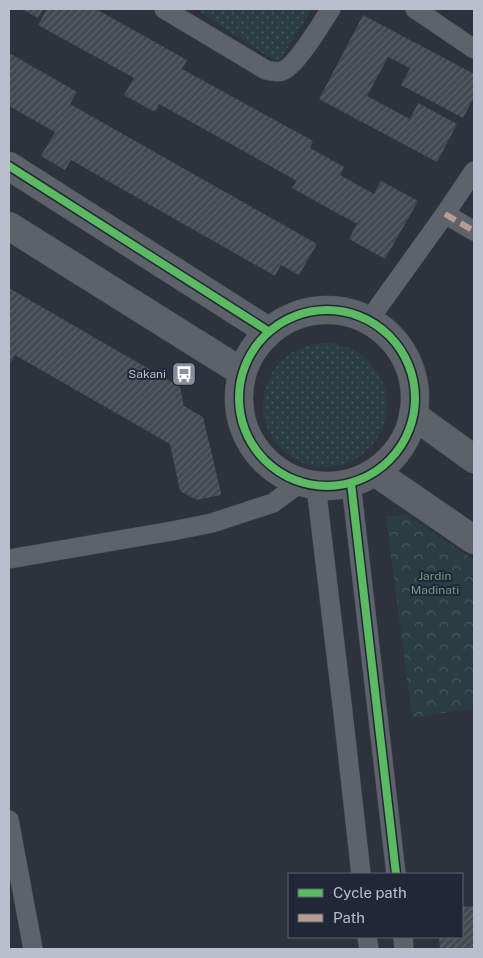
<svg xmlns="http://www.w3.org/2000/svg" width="483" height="958" font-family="'Public Sans',sans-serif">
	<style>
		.grass { fill: url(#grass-dots) }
		.park { fill: url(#park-crowns) }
		.building { fill: url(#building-hatch) }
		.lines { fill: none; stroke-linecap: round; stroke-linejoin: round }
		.street-casing { stroke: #4a4d54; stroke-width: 20 }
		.secondary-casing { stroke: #4a4d54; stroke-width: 29 }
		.street { stroke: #5e626a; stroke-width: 19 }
		.secondary { stroke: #5d6168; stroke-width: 28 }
		.quiet { stroke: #b99d93; stroke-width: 6; stroke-dasharray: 12 6; stroke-linecap: butt }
		.cycleway-casing { stroke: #202837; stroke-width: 11 }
		.cycleway { stroke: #5cba63; stroke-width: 8 }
		.labels { text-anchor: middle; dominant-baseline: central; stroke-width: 4; stroke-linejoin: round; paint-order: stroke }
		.poi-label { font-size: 12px; fill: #b9bfcc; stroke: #202837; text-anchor: end }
		.park-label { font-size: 12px; fill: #709c7d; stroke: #202837 }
	</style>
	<defs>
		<pattern id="grass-dots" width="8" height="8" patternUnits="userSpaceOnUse" patternTransform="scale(1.25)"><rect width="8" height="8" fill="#2a3d42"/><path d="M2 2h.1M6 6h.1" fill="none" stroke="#47575c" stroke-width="1.8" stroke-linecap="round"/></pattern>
		<pattern id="park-crowns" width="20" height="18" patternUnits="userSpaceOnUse" patternTransform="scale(1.25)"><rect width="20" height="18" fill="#2a3d42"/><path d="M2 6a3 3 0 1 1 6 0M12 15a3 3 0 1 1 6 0" fill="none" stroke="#47575c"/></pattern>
		<pattern id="building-hatch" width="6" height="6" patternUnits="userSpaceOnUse" patternTransform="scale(1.25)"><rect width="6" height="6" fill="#444951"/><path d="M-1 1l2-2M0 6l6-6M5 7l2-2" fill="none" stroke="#5d6169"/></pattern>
	</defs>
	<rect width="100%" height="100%" fill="#2d323c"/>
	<g class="grass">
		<path d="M196,9H312L278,63Z"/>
		<circle cx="325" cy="405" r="62"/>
	</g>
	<path class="park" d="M406,515L474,560V708L412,718L386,516Z"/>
	<g class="building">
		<path d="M22,9H43L38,18Z"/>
		<path d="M47,9H96L187,60L182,69L313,141L310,148L344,167L340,175L374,194L381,181L418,201L385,259L349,239L357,224L292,188L297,181L159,104L155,112L124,95L134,78L38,25Z"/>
		<path d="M363,15L474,74V97L463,118L401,85L410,68L388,57L367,96L410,119L418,103L457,124L437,162L319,99Z"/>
		<path d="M9,53L77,92L70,104L317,244L299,275L281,265L275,276L71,160L65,170L41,156L55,132L9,106Z"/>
		<path d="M9,288L180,387L184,406L203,417L221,493L220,495L197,500L180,491L170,444L15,355L9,366Z"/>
		<path d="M474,906V949H440L439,937H462V907Z"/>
	</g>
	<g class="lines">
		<defs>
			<g id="street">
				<path d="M164,9L266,70C272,71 276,73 282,71C296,67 322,22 331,9"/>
				<path d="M415,9L474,49"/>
				<path d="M445,214L474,231"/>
				<path d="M369,320L445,214L474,171"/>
				<path d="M351,483L396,874"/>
				<path d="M316,486L342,704L361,874"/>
				<path d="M9,559L172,531L212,523L273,503L300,483"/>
				<path d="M9,820L33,949"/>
				<path d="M367,937L369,949"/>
				<path d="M403,937L404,949"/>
			</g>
			<g id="secondary">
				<path d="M9,166L268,331"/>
				<path d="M9,226L242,372"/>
				<circle cx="327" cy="398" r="88"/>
				<path d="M413,415L474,459"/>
				<path d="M375,472L474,540"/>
			</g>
		</defs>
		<use href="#street" class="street-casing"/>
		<use href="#secondary" class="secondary-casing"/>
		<use href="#street" class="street"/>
		<use href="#secondary" class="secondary"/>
		<path class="quiet" d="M445,214L474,231"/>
		<defs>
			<g id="cycleway">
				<path d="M9,166L268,331"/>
				<circle cx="327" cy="398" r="88"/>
				<path d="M351,483L396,874"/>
			</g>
		</defs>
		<use href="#cycleway" class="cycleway-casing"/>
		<use href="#cycleway" class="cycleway"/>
	</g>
	<defs>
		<symbol id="bus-square" viewBox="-11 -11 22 22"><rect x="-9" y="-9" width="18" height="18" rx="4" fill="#888e9a" stroke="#202837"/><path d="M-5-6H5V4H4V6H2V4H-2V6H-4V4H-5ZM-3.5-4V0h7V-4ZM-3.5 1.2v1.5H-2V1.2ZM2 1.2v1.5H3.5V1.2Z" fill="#fff"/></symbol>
	</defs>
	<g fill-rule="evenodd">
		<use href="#bus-square" x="170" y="360" width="28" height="28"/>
	</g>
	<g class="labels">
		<g class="poi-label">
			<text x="166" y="374">Sakani</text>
		</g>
		<g class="park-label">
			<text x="435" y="576">Jardin<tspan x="435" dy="14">Madinati</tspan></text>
		</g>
	</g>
	<rect width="483" height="958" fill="none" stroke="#b9bfcc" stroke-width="20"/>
	<rect x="288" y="873" width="175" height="65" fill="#202837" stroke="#5d6473"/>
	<rect x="298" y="889" width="25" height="8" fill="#5cba63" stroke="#5d6473"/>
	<text x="333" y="898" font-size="15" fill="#b9bfcc">Cycle path</text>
	<rect x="298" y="914" width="25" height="8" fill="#b99d93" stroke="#5d6473"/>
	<text x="333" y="923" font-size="15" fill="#b9bfcc">Path</text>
</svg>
